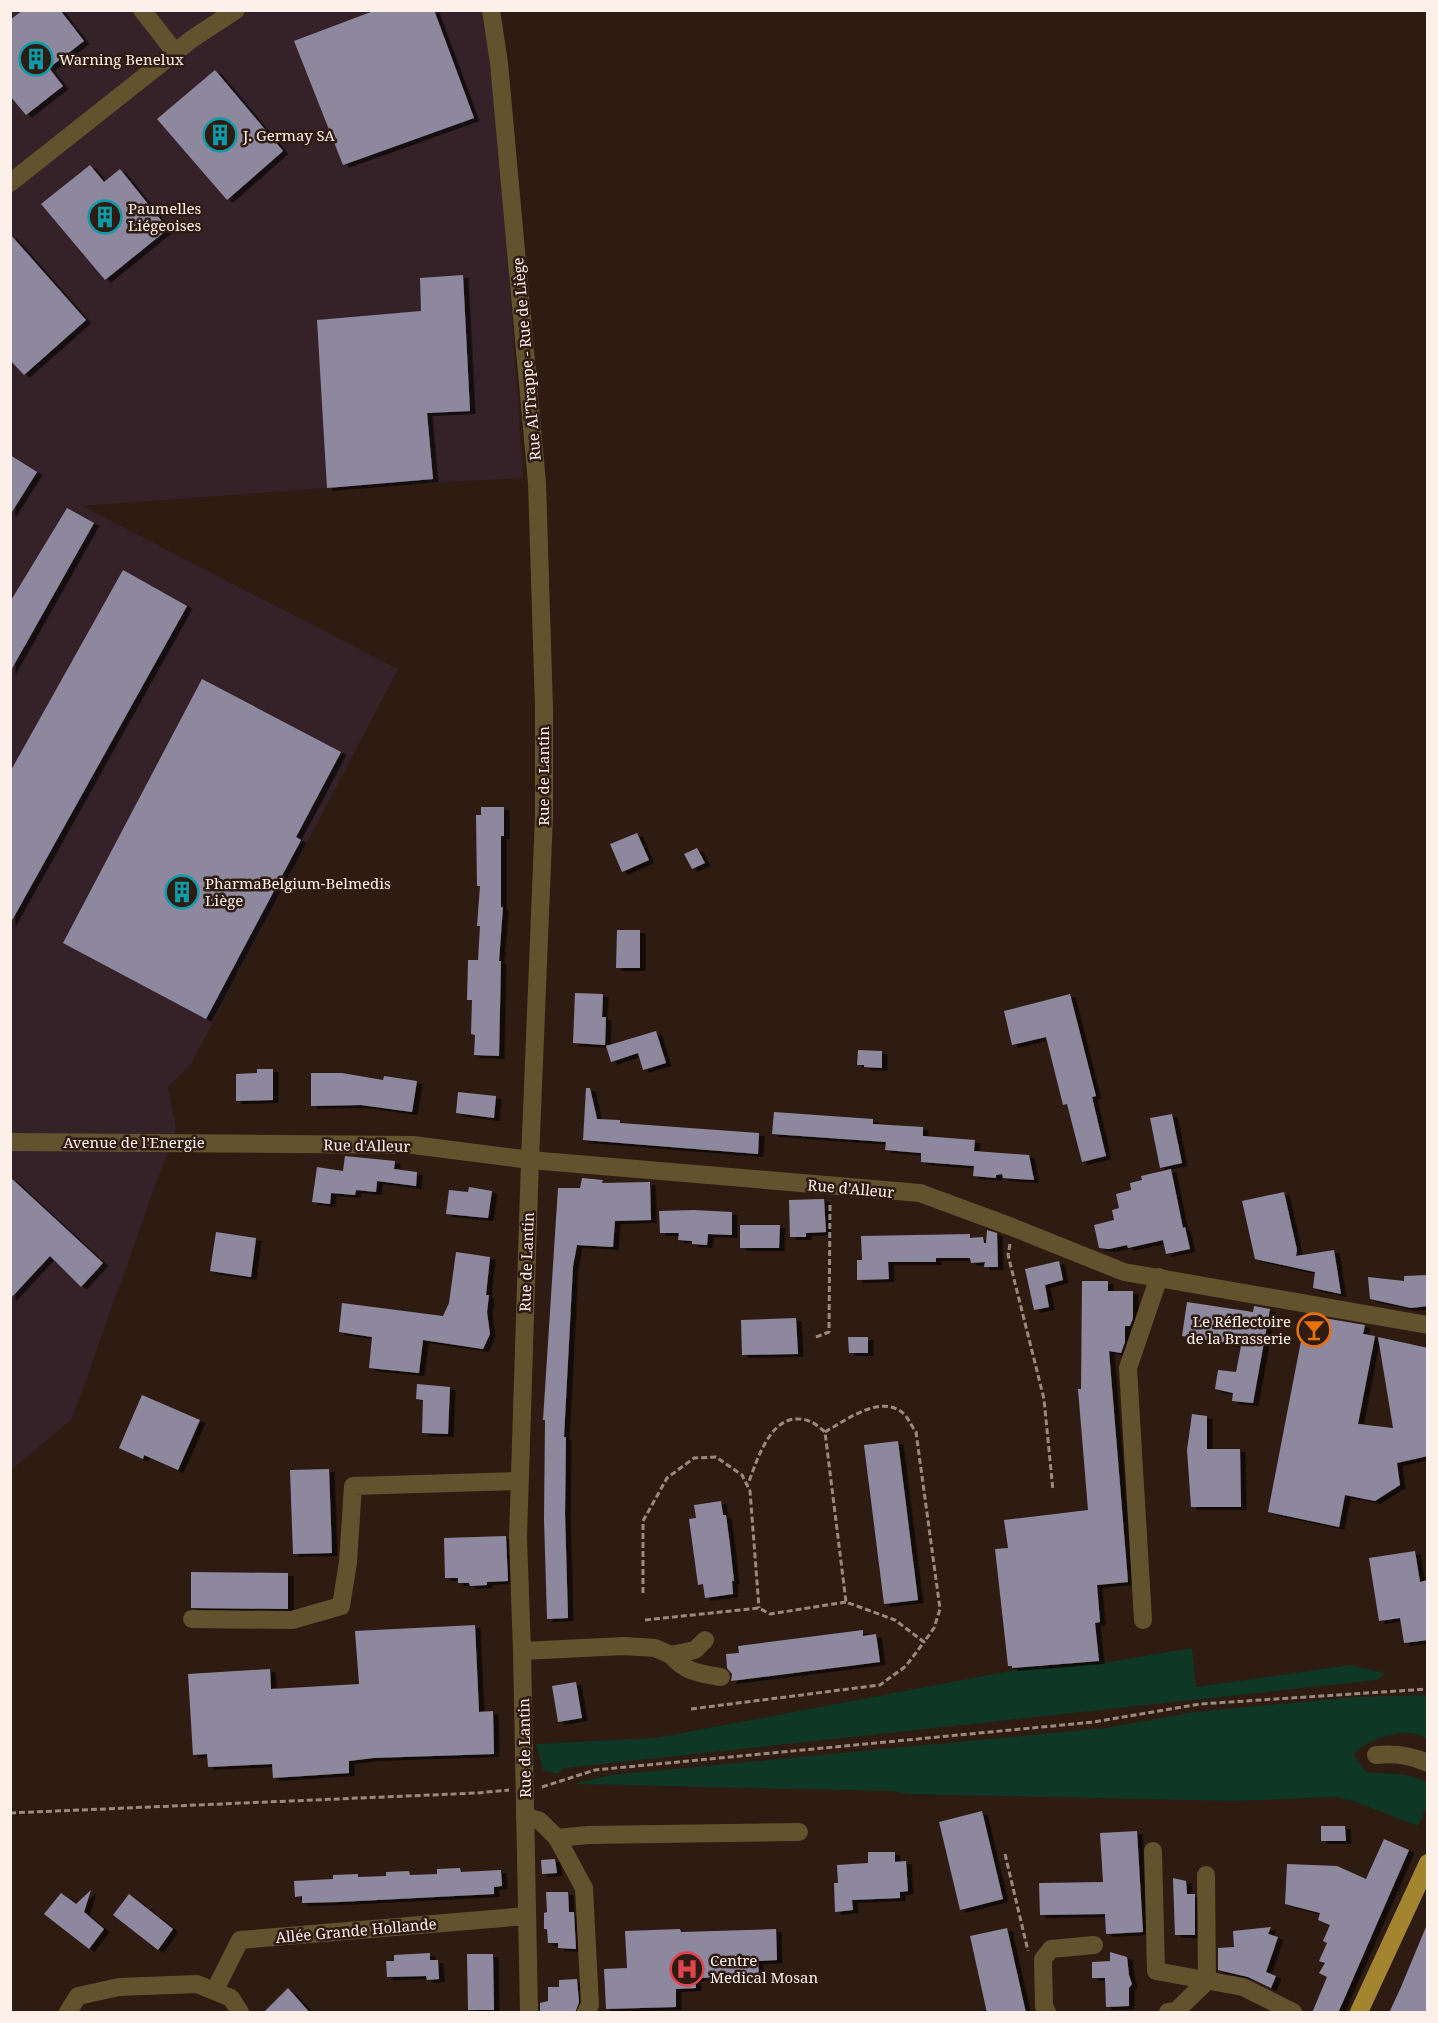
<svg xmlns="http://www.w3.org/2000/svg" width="1438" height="2023" font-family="'Noto Serif',serif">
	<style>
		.industrial { fill: #342228 }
		.green { fill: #0e3725 }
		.building { fill: #8e889e; filter: url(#shadow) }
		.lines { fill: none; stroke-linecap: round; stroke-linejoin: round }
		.path { stroke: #988981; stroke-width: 3; stroke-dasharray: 6 3; stroke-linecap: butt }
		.minor { stroke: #62532e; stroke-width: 18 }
		.major { stroke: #a3842f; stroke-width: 18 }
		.labels { text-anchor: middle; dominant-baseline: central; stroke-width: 5; stroke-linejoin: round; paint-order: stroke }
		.poi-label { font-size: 15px; fill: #fdf0e9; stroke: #2e1b12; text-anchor: start }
		.street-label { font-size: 15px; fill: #fdf0e9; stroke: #2e1b12 }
	</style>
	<defs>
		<filter id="shadow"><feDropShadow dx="5.5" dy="3" stdDeviation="0" flood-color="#0009"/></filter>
	</defs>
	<rect width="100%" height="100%" fill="#2e1b12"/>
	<path class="industrial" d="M11,11H493L499,127L523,478L327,488L82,506L398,669L190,1066L168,1087L176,1128L72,1419L11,1470Z"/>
	<g class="green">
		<path d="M1192,1648L1196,1687L1350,1665L1385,1673L1377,1680L565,1768L556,1774L543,1770L536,1744L656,1738L1010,1671L1103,1663Z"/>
		<path d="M1427,1695V1738C1422,1736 1414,1733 1408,1733C1391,1733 1363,1741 1354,1755L1366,1772C1386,1775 1414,1771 1427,1784V1806L1418,1826L1353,1801L1335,1797L1233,1801L909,1794L891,1791L574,1784L610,1775L1105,1728L1194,1712L1257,1706L1357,1697Z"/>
	</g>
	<g class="building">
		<path d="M23,10H60L84,41L49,68L63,86L26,115L10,96V20Z"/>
		<path d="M376,10H434L474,118L343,165L294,41Z"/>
		<path d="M215,70L283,151L227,200L157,119Z"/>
		<path d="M90,165L104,182L120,169L168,229L105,280L41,204Z"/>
		<path d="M10,234L86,320L24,375L10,360Z"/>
		<path d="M463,275L470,411L427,413L433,479L327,488L317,320L421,311L420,278Z"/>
		<path d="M10,455L37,472L10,515Z"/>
		<path d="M67,508L94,523L10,672V602Z"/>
		<path d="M123,570L187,606L10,924V772Z"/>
		<path d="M202,679L341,752L296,837L301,840L206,1019L63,943Z"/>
		<path d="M481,807H504V836H501V907H503L499,961H501L499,1056L474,1055L475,1035L471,1034L472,1000H467L468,960H478L480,926H477L480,886H477L476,815H481Z"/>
		<path d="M637,833L649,860L622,872L610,844Z"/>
		<path d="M697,848L705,863L692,869L684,854Z"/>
		<path d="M617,930H640V968H616Z"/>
		<path d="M575,993L603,994L602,1017H606L605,1045L573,1043Z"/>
		<path d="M1070,994L1096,1096L1092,1097L1106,1156L1082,1162L1067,1104L1063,1105L1046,1037L1012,1045L1004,1011Z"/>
		<path d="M656,1031L666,1063L643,1070L638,1053L611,1062L606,1046Z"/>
		<path d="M858,1050L882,1051V1068L864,1067V1065H857Z"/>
		<path d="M257,1069H273V1100L236,1101V1074L257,1073Z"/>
		<path d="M311,1073H342L383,1080L384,1076L417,1081L412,1112L361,1105L311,1106Z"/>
		<path d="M586,1088H590L597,1119L620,1120V1123L759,1133L758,1154L583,1140Z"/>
		<path d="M458,1092L496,1096L494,1118L456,1113Z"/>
		<path d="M774,1112L873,1119V1124L923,1127V1136L975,1140L974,1151L1029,1155L1034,1180L1003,1178L1002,1174L996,1175V1178L973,1176L974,1166L921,1162V1153L885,1150L886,1142L772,1134Z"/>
		<path d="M1172,1114L1182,1163L1160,1168L1150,1118Z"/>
		<path d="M345,1156L395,1161L394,1169L417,1172L416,1186L377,1181L376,1192L356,1190L355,1195L331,1193L330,1204L312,1202L317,1167L343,1171Z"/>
		<path d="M1171,1169L1183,1228L1185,1227L1190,1249L1166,1254L1163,1240L1128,1248L1127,1245L1109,1249L1099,1248L1094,1225L1114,1220L1112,1210L1119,1208L1116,1194L1131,1190L1130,1183L1142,1180L1141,1176Z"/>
		<path d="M10,1177L103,1263L81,1287L50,1256L10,1299Z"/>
		<path d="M582,1178L603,1180L602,1183L650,1182L651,1220L615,1221L613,1247L577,1245L573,1266L564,1437H566L565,1514L568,1618L547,1619L544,1519L545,1420H543L558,1188H580Z"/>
		<path d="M469,1187L492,1191L488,1218L446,1214L449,1190L468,1192Z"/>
		<path d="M1284,1192L1297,1250L1296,1256L1334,1250L1341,1294L1313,1288L1315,1272L1255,1259L1242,1201Z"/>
		<path d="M824,1199L826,1232L806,1233V1237H790L789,1200Z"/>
		<path d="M694,1210L732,1212V1235L708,1234L707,1245L692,1244V1241L678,1240L679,1233H660L659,1211Z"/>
		<path d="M740,1225H780L779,1248H740Z"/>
		<path d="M987,1230L997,1233L998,1267H984L985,1262L971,1263L970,1258H936V1262H888L889,1279L857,1280V1260H862L861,1236L970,1234V1238L983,1237L984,1243H986Z"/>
		<path d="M216,1232L256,1238L251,1277L210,1271Z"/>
		<path d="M456,1252L490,1257L486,1295H489L487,1312L490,1334L483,1349L423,1340L419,1373L369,1368L372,1337L339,1332L342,1303L443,1316L449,1303Z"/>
		<path d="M1059,1261L1063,1280L1045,1285L1049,1307L1034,1310L1025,1269Z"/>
		<path d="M1428,1275V1306L1411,1308L1370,1299L1368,1277L1404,1281V1276Z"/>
		<path d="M1082,1281H1108V1291H1133V1318L1130,1326H1125V1342L1121,1353L1109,1351L1128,1582L1097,1585L1100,1622L1095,1623L1099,1661L1012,1668V1666H1008L995,1549L1008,1548L1004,1520L1088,1510L1078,1389H1081Z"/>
		<path d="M1187,1302L1253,1312L1254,1306L1270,1309L1253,1403L1232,1401L1233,1393L1215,1389L1218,1370L1236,1372L1241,1346L1182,1336Z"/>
		<path d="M1306,1315L1365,1325L1363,1334L1375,1336L1358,1424L1393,1428L1378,1337L1428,1348V1456L1397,1463L1400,1485L1375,1501L1345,1495L1339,1527L1268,1512Z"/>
		<path d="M796,1318L798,1354L742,1355L741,1320Z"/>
		<path d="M848,1337H868V1353H849Z"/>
		<path d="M417,1384L450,1387L448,1434L422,1433L423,1400L416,1399Z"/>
		<path d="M142,1395L200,1420L178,1470L144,1455L143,1459L119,1448Z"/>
		<path d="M1192,1414L1207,1416V1449H1240L1241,1507H1191L1187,1450Z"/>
		<path d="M898,1441L918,1600L884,1604L864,1445Z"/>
		<path d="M329,1469L332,1553L293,1554L290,1470Z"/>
		<path d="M721,1501L723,1515H726L730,1545L734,1581H732L733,1594L705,1598L703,1584L698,1585L689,1519L696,1518L694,1505Z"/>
		<path d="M506,1536L508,1581L487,1582V1585L470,1586L469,1583H458V1578H445L444,1538Z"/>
		<path d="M1415,1551L1420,1582L1428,1580V1640L1404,1643L1400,1618L1379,1621L1369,1558Z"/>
		<path d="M191,1572L288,1573V1609L191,1608Z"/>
		<path d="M475,1625L479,1712L493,1711L494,1754L373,1758L349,1761V1773L273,1778L272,1764L208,1767L207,1754L193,1755L188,1674L270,1669L271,1689L359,1684L355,1631Z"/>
		<path d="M863,1630V1636L876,1634L880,1662L731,1681L732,1674L727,1668L726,1654L739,1653L738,1646Z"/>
		<path d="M576,1682L582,1718L558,1722L552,1686Z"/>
		<path d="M982,1811L1003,1899L960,1910L939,1822Z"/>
		<path d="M1321,1826H1345L1346,1841H1321Z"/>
		<path d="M1137,1831L1143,1932L1106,1934L1105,1914L1040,1915L1039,1883L1103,1882L1100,1833Z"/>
		<path d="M1384,1839L1409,1850L1338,2013H1312L1327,1977L1319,1973L1325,1963L1319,1961L1327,1943L1323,1941L1330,1925L1318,1920L1320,1913L1285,1904L1287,1864L1337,1866L1366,1879Z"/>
		<path d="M868,1852H895V1862L906,1861L908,1891L900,1892V1898L852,1900L853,1910L835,1912L834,1883H838L837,1865L868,1863Z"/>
		<path d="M555,1859L557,1873L542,1874L541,1860Z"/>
		<path d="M460,1868L461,1872L501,1870L502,1886L494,1887V1894L339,1902L302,1903V1896L295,1897L294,1881L333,1879V1875L358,1874V1877L386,1876V1872L409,1871L410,1875L437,1874V1869Z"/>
		<path d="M1173,1878L1186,1881L1187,1894H1195V1935H1175Z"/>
		<path d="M91,1890L84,1912L104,1929L89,1949L44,1914L61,1893L76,1904Z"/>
		<path d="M546,1892H568L569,1912H574L576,1949L558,1948V1943H548L547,1929H544V1913L547,1912Z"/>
		<path d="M129,1894L173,1929L158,1950L113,1915Z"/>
		<path d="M1428,1922V2013H1389L1401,1987Z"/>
		<path d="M1271,1927L1268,1934L1278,1937L1266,1972L1276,1976L1271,1988L1248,1977L1218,1970V1948L1234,1947L1233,1931Z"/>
		<path d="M1007,1928L1026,2013H987L970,1936Z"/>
		<path d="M680,1929L681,1932L776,1929L777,1960L758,1961L759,1976L695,1978L696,1988L676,1989V2007L606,2009L604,1969L627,1968L625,1931Z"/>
		<path d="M1110,1952L1127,1957L1129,1975L1132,1984L1129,1988V2006L1106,2007L1105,1978H1092V1962L1110,1961Z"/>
		<path d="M430,1953V1960H438L439,1979L427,1980L426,1976L387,1977L386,1961H394V1955Z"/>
		<path d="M467,1954H493L494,2010H468Z"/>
		<path d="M577,1979L579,2002L575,2013H540V2003L548,2001V1987H559V1980Z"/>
		<path d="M288,1988L310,2013H263Z"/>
	</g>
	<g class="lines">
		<g class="path">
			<path d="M1010,1244L1008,1255L1044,1399L1053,1491"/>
			<path d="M816,1337L829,1332L830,1203"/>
			<path d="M825,1432C846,1420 883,1392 905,1415C909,1420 912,1427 916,1432L940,1609L934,1628L924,1642"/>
			<path d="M643,1593V1521L667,1478L694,1458L716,1457L742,1475L750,1491L759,1608"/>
			<path d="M645,1620L759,1608L770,1614L846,1602"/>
			<path d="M691,1709L880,1685L906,1666L924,1642L895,1620L846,1602L825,1432C820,1428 815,1423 809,1421C772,1408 758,1458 748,1484"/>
			<path d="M542,1787L595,1770L1094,1722L1200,1704L1428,1689"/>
			<path d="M10,1813L477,1793L509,1790"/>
			<path d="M1005,1854L1028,1951"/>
		</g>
		<g class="minor">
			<path d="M142,10L175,52"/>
			<path d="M491,10L499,63L537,483L544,708V816L530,1160L518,1537L522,1651L529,2012"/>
			<path d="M10,183L192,39L236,10"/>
			<path d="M10,1142L413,1145L530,1160L920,1193L1012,1227L1124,1272L1428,1325"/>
			<path d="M192,1619L292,1620L341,1606L348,1562L353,1486L518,1481"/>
			<path d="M1143,1620L1128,1368L1159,1277"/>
			<path d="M522,1651L624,1646L655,1648L671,1655L695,1650L705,1640"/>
			<path d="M671,1655C687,1673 698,1673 721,1677"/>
			<path d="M1376,1755C1395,1753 1410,1755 1428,1763"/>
			<path d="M525,1816L540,1821L557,1838L584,1888L590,2005L586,2012"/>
			<path d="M557,1838L588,1835L799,1832"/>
			<path d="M1153,1851L1156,1971L1243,1987L1293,2012"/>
			<path d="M215,1990L240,1940L527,1916"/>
			<path d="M68,2012L78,1996L119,1987L197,1984L231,1998L240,2012"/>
			<path d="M1047,2012L1044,2006L1043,1959L1051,1949L1094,1945"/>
			<path d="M1168,2012L1176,2011L1207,1981L1206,1875"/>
		</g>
		<path class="major" d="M1359,2012L1428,1863"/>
	</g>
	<defs>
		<symbol id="building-ring" viewBox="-11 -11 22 22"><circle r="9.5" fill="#2e1b12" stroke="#0f9aa8" stroke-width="1.5"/><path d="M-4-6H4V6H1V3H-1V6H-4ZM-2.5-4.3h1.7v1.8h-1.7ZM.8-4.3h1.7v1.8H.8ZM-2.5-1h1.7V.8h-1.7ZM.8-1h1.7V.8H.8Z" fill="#0f9aa8"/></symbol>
		<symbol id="bar-ring" viewBox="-11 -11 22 22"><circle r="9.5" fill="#2e1b12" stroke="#e8710a" stroke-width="1.5"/><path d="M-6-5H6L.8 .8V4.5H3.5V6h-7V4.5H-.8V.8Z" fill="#e8710a"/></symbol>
		<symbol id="hospital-ring" viewBox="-11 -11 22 22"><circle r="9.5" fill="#2e1b12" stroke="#e0444e" stroke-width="1.5"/><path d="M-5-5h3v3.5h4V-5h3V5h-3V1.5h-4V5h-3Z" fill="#e0444e"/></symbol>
	</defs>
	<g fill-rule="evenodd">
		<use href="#building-ring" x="17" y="40" width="38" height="38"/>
		<use href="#building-ring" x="201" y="116" width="38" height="38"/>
		<use href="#building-ring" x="86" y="198" width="38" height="38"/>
		<use href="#building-ring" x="163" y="873" width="38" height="38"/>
		<use href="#bar-ring" x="1295" y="1311" width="38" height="38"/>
		<use href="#hospital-ring" x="668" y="1950" width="38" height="38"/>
	</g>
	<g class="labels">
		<g class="poi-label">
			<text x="59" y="59">Warning Benelux</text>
			<text x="243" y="135">J. Germay SA</text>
			<text x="128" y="208">Paumelles<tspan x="128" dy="17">Liégeoises</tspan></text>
			<text x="205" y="883">PharmaBelgium-Belmedis<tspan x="205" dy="17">Liège</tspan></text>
			<text x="1291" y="1321" text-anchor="end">Le Réflectoire<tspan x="1291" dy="17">de la Brasserie</tspan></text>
			<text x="710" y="1960">Centre<tspan x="710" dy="17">Medical Mosan</tspan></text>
		</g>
		<g class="street-label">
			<text transform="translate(526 359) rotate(-95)">Rue Al'Trappe - Rue de Liège</text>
			<text transform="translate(543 776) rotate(-90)">Rue de Lantin</text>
			<text x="134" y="1142">Avenue de l'Energie</text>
			<text transform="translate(367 1145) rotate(1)">Rue d'Alleur</text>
			<text transform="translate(851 1188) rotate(5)">Rue d'Alleur</text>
			<text transform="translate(526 1262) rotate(-88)">Rue de Lantin</text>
			<text transform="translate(524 1748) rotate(-91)">Rue de Lantin</text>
			<text transform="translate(356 1930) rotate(-5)">Allée Grande Hollande</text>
		</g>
	</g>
	<rect width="1438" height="2023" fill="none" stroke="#fdf0e9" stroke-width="24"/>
</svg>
